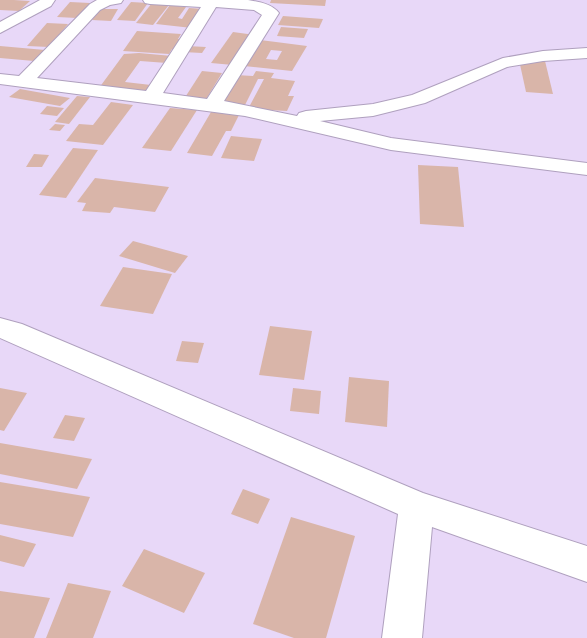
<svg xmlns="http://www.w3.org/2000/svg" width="587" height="638" font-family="'DejaVu Sans',sans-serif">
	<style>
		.building { fill: #d9b5a9; fill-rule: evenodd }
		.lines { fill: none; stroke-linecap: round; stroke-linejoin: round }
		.street-casing { stroke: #afa0be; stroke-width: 2 }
		.street { fill: #fff; fill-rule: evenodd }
	</style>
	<rect width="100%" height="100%" fill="#e8d8f8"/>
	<g class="building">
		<path d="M0,0H14L30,1L19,11L0,10Z"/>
		<path d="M271,0H326L325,6L270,3Z"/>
		<path d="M70,2L90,3L77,18L57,17Z"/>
		<path d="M131,2L148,3L135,21L117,20Z"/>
		<path d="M152,3L169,5L153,25L136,23Z"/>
		<path d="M170,5L186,7L178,18L182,19L189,8L204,9L192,28L156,24Z"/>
		<path d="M100,9H118L111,21L92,20Z"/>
		<path d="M283,16L323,19L319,28L278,25Z"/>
		<path d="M47,23L68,24L49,47L27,46Z"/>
		<path d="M281,27L308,29L304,38L277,36Z"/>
		<path d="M137,31L181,34L178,39H182L176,49H172L169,54L123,51Z"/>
		<path d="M233,32L255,35L233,65L211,63Z"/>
		<path d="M260,40L276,42L307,46L292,71L244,66ZM271,50L282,51L277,60L266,59Z"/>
		<path d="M0,46L45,50L34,61L0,58Z"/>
		<path d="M187,46L206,47L202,53L183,52Z"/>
		<path d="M139,53L172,56L167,63L140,61L125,82L151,85L145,92L99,88L124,54Z"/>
		<path d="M519,60L545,61L553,94L526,92Z"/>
		<path d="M202,71L222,73L205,101L184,99Z"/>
		<path d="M256,71L274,73L271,78L295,81L288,96H294L287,111L248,109L264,79H258L245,105L222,103L236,75L253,76Z"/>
		<path d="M20,89L70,98L60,106L9,97Z"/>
		<path d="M77,96L90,97L69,124L55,122Z"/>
		<path d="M111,102L133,105L103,145L66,141L79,124L93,125Z"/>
		<path d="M47,106L64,108L57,116L40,114Z"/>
		<path d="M170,108L197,110L171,151L142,148Z"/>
		<path d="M211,112L239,115L231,131H226L212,156L187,153Z"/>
		<path d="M55,124L65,125L60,131L49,130Z"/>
		<path d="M231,136L262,139L254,161L221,158Z"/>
		<path d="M73,148L98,150L66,198L39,195Z"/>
		<path d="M34,154L49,155L42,167H26Z"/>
		<path d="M418,165L458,167L464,227L420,224Z"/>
		<path d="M95,178L169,187L155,212L114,207L110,213L82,211L86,203L77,202Z"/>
		<path d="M133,241L188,256L175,273L119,256Z"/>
		<path d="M123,267L172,274L153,314L100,306Z"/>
		<path d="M270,326L312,331L304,380L259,375Z"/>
		<path d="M182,341L204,343L198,363L176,361Z"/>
		<path d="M349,377L389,381L387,427L345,422Z"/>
		<path d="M0,388L27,393L4,431L0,430Z"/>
		<path d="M293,388L321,391L319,414L290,411Z"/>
		<path d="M65,415L85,418L74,441L53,438Z"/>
		<path d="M0,443L92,459L77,489L0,474Z"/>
		<path d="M0,482L90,497L73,537L0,524Z"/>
		<path d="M243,489L270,499L258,524L231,514Z"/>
		<path d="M291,517L355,536L326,638H294L253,624Z"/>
		<path d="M0,535L36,544L24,567L0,561Z"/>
		<path d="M144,549L205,573L184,613L122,586Z"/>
		<path d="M68,583L111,591L93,638H46Z"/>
		<path d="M0,591L50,598L34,638H0Z"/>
	</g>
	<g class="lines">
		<defs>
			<g id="street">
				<path d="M40,0H55L51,6L0,33V22Z"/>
				<path d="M97,0H123L121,3L110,5L100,10L37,78L146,91L201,7L150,4L145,3L143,0H248C259,2 272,4 279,13L224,101L297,116L299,113L306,111L373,104L412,95L503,58L543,51L587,48V58L543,61L507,67L425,103L373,116L320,121L391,138L587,163V175L391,150L245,116L0,84V74L19,76L90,4ZM216,7L254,10L262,15L207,99L163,93Z"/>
				<path d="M0,318L22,324L423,493L587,546V582L432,527L422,638H382L398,514L0,338Z"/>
			</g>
		</defs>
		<use href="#street" class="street-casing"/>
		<use href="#street" class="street"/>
	</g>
</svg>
